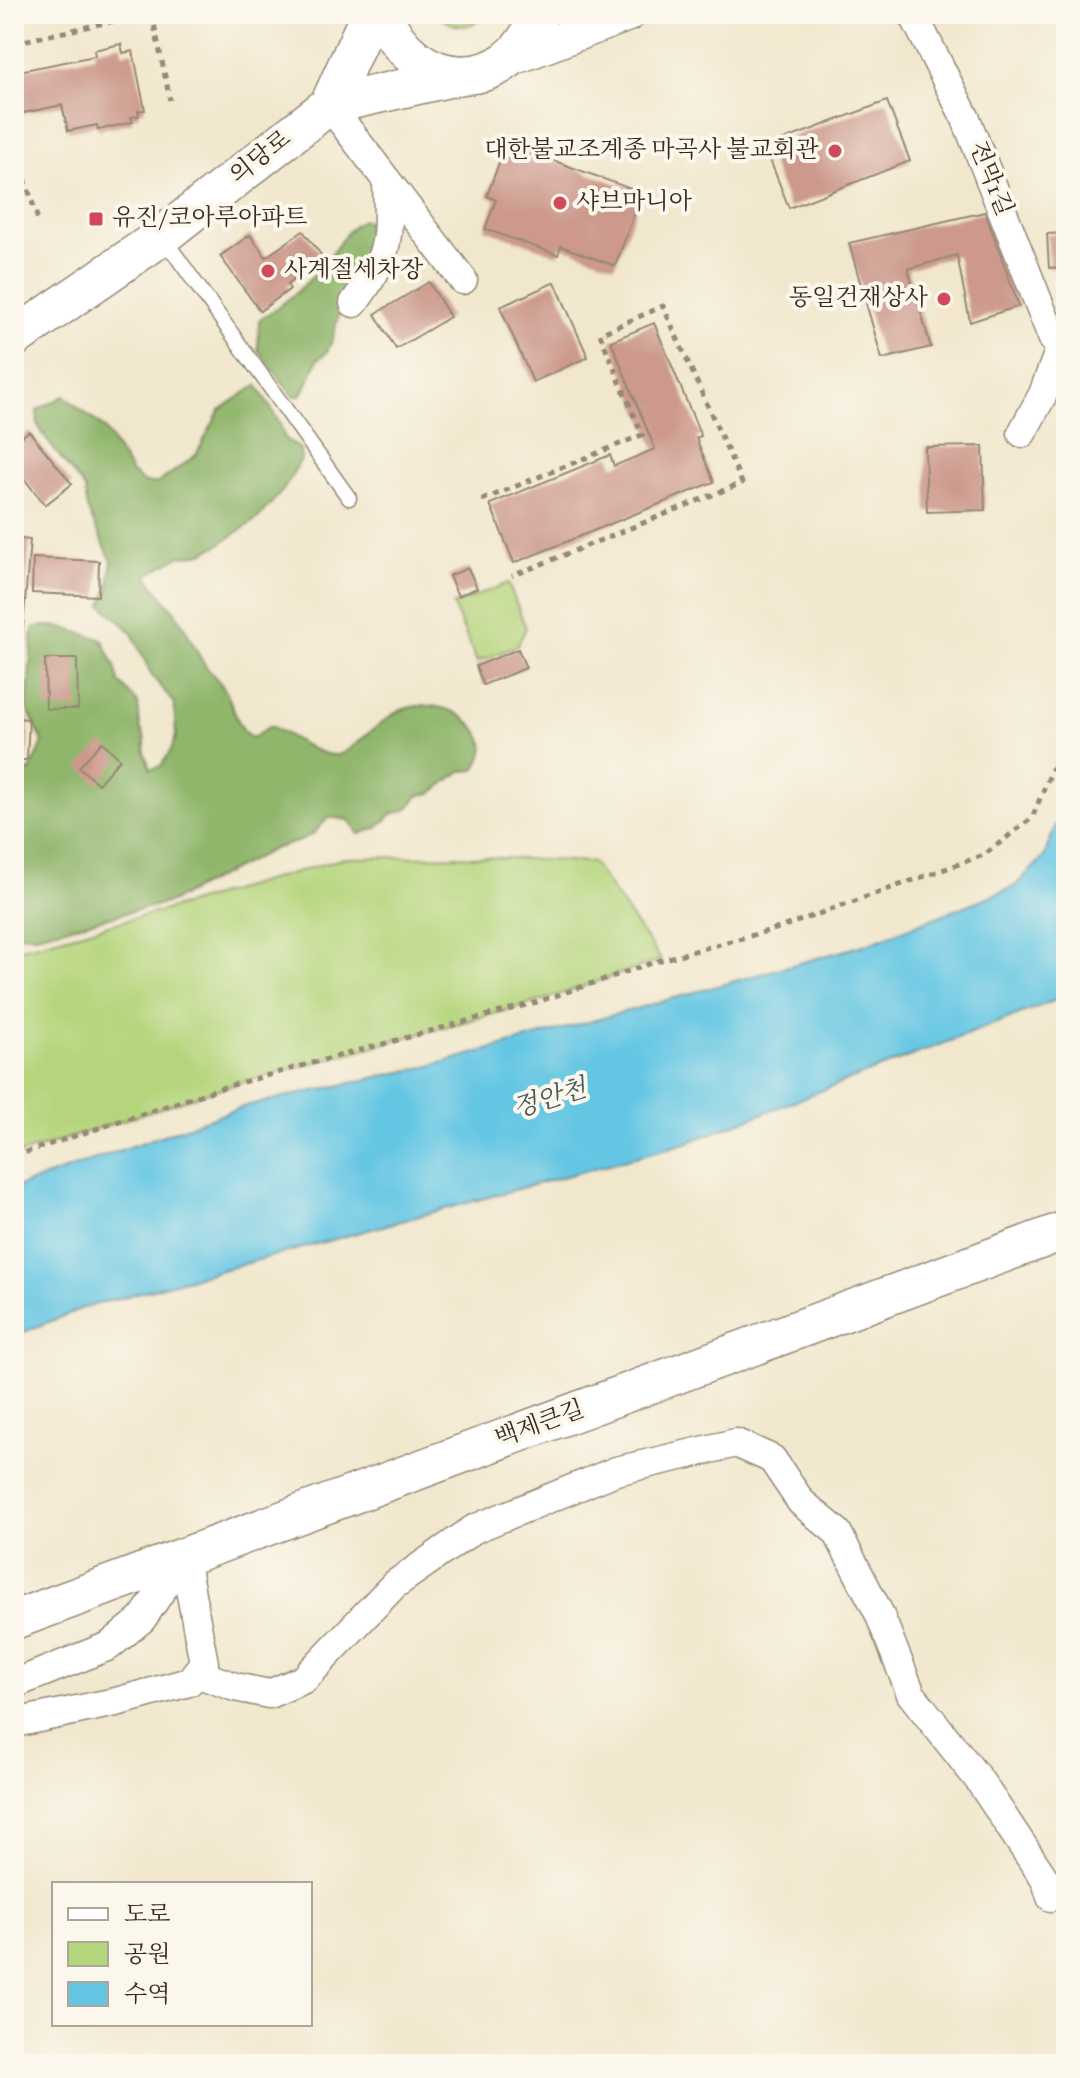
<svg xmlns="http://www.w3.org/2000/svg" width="1080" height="2078" font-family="'Sorts Mill Goudy','Noto Serif KR',serif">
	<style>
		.green { fill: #b5d57d; stroke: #78804e; stroke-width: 2 }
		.forest { fill: #90b66c; stroke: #667045; stroke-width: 2 }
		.water { fill: #64c6e3; stroke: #507880; stroke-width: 2 }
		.building { fill: #cc998c }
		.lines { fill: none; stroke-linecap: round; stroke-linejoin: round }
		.service-casing { stroke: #968876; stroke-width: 17 }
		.minor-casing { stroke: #968876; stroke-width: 31 }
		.tertiary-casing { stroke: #968876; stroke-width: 37 }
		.secondary-casing { stroke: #968876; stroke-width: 41 }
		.path { stroke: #968876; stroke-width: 5; stroke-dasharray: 6 6; stroke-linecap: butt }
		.service { stroke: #fff; stroke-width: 14 }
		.minor { stroke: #fff; stroke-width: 28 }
		.tertiary { stroke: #fff; stroke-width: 34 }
		.secondary { stroke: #fff; stroke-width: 38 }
		.poi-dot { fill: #d1495b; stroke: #fbf7ec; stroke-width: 3 }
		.labels { text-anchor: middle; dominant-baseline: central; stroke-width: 8; stroke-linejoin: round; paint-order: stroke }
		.poi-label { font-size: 24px; fill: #3b2a1e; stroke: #fbf7ec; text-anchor: start }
		.street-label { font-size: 24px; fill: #3b2a1e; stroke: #fbf7ec }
		.water-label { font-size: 26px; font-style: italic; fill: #475959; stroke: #fbf7ec }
	</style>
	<rect width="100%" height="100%" fill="#fbf7ec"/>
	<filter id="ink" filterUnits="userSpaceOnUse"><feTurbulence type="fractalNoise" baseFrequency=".0125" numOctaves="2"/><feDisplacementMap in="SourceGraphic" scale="16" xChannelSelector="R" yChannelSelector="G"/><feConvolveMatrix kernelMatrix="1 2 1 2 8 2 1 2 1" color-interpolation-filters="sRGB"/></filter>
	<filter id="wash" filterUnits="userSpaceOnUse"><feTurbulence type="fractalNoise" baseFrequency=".006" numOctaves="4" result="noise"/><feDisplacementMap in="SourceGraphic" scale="32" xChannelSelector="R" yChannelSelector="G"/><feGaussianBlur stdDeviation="1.8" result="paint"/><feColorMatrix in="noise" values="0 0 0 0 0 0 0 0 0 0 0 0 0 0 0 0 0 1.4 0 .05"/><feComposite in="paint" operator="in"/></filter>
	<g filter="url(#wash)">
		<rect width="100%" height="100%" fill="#f1e7cd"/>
		<g class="green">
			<path d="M437,14H486C471,30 452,29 437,14Z"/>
			<path d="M508,583L526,628L517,646L477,662L453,605Z"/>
			<path d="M459,856L592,862L661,960L537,1002L221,1088L14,1156V950L173,908L344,858Z"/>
		</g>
		<g class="forest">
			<path d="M362,220H366L370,235L361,265L354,280L339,299V314L331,343L326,353L318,359L304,391L299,396H293L258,350L259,320C285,304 310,282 329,257C341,243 345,230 362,220Z"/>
			<path d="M257,385L279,422L285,438L300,449L301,459L284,489L257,519L217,546L202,553L178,557L147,575C155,590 168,602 177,615C188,630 194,649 205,665C211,674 219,680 225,690C234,706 236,727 252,738L270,726C290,734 316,757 337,755C345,754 352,747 358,742C386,720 400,700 438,707C454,710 468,718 478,732C488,746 483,757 475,770L461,771L432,793L418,796L406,810L392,814L377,828L359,834L349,820L329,817L314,833L300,841L273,849L170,902L36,935L14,934V769L30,771L43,742L27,708L33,628C56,621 79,634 102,639L115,666L119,682L138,703L140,727L145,739V753L150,769L161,766L171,750L176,736L174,703L152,676L131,631L102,605L109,588L112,561L87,509L85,489L46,439L38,425L37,410L64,396L104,428L132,473L145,483H158L196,455L220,410Z"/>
		</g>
		<path class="water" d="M1066,796V996L686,1143L83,1308L14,1336V1188L245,1106L434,1065L864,945L1014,887L1044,857Z"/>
		<g id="blocks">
			<g class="building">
				<path d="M1032,14H1048L1050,19L1034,23Z"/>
				<path d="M121,44L123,53L133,51L145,110L138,111L139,116L131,117L133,122L98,130L97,125L68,131L62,105L14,115V72L95,56L94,50Z"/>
				<path d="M887,101L910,161L789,208L765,147Z"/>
				<path d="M506,143L642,193L615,266L561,246L558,255L485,229L496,200L487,196Z"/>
				<path d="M985,212L1019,306L970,322L957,255L908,269L931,347L882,359L849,243Z"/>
				<path d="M303,231L322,256L287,285L290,289L260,311L220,256L250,235L266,257Z"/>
				<path d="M1066,233V267L1049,268L1047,234Z"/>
				<path d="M429,282L450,317L396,349L375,314Z"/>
				<path d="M555,282L588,357L533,382L500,307Z"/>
				<path d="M654,323L701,436L696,438L714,482L514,563L490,504L610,455L614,466L655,449L611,341Z"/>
				<path d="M29,431L72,484L45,505L14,466V443Z"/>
				<path d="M983,446L985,510L927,512L925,447Z"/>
				<path d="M14,538L30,540L16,715H14Z"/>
				<path d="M33,558L99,561L98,596L32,593Z"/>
				<path d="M468,568L477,588L458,596L449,576Z"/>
				<path d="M518,649L526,668L483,685L476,666Z"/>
				<path d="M45,659H77L78,709H46Z"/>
				<path d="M14,718L29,719L27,760H14Z"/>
				<path d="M102,742L120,759L98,784L79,767Z"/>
			</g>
		</g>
	</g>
	<g filter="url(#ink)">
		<use href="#blocks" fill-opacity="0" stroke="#968876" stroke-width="2"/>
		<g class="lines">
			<defs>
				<path id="service" d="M162,236L349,498"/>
				<g id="minor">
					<path d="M913,14L966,119L1053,339L1066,352"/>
					<path d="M329,105L463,280"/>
					<path d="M354,303C391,252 389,242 387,181"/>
					<path d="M1022,433L1043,394L1061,346"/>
					<path d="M196,1673L235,1687L269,1694L304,1679L394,1585L474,1529L616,1471L736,1443L772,1459L801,1502L837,1532L879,1613L911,1694L979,1780L1046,1881L1051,1897"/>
					<path d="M14,1684L109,1646L142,1619L184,1557"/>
					<path d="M14,1723L116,1702L189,1682L204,1663L184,1557"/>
				</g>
				<path id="tertiary" d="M510,59L628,14"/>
				<g id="secondary">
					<path d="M383,14C413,93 512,97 538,14"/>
					<path d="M329,105L370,14"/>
					<path d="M14,338L162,236L329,105L462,75"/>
					<path d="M14,1620L1066,1230"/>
				</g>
			</defs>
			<use href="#service" class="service-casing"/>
			<use href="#minor" class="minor-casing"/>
			<use href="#tertiary" class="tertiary-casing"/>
			<use href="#secondary" class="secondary-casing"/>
			<g class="path">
				<path d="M15,14L21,40"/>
				<path d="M152,14L170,100"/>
				<path d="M14,43L145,14"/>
				<path d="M14,144L38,220"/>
				<path d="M482,500L642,435L600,334L663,306L742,483L512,576"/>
				<path d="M14,1156L221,1088L537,1002L661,960L779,928L984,855L1032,818L1053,767L1066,754"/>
			</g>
			<use href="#service" class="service"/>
			<use href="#minor" class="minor"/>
			<use href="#tertiary" class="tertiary"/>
			<use href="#secondary" class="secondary"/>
		</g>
	</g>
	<g class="poi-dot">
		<circle cx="835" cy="151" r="8"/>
		<circle cx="560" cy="203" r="8"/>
		<rect x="88" y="211" width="16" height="16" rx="4"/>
		<circle cx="268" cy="271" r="8"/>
		<circle cx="944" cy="299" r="8"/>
	</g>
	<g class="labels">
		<g class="poi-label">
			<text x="819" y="151" text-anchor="end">대한불교조계종 마곡사 불교회관</text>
			<text x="576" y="203">샤브마니아</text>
			<text x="112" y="219">유진/코아루아파트</text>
			<text x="284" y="271">사계절세차장</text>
			<text x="928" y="299" text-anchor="end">동일건재상사</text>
		</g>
		<g class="street-label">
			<text transform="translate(261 158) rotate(-38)">의당로</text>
			<text transform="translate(990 179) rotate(68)">전막1길</text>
			<text transform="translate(540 1425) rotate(-20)">백제큰길</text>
		</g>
		<g class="water-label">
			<text transform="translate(550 1100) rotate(-17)">정안천</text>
		</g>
	</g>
	<rect width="1080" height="2078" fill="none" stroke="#fbf7ec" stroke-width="48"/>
	<rect x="52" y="1882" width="260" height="144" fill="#fbf7ec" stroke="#aea59a" stroke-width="2"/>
	<rect x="68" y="1908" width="40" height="12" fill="#ffffff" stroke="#aea59a" stroke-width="2"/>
	<text x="124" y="1922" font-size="24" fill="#3b2a1e">도로</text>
	<rect x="68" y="1942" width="40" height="24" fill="#b5d57d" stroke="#aea59a" stroke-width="2"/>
	<text x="124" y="1962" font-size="24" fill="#3b2a1e">공원</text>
	<rect x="68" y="1982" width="40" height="24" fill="#64c6e3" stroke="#aea59a" stroke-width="2"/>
	<text x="124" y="2002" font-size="24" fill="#3b2a1e">수역</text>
</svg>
